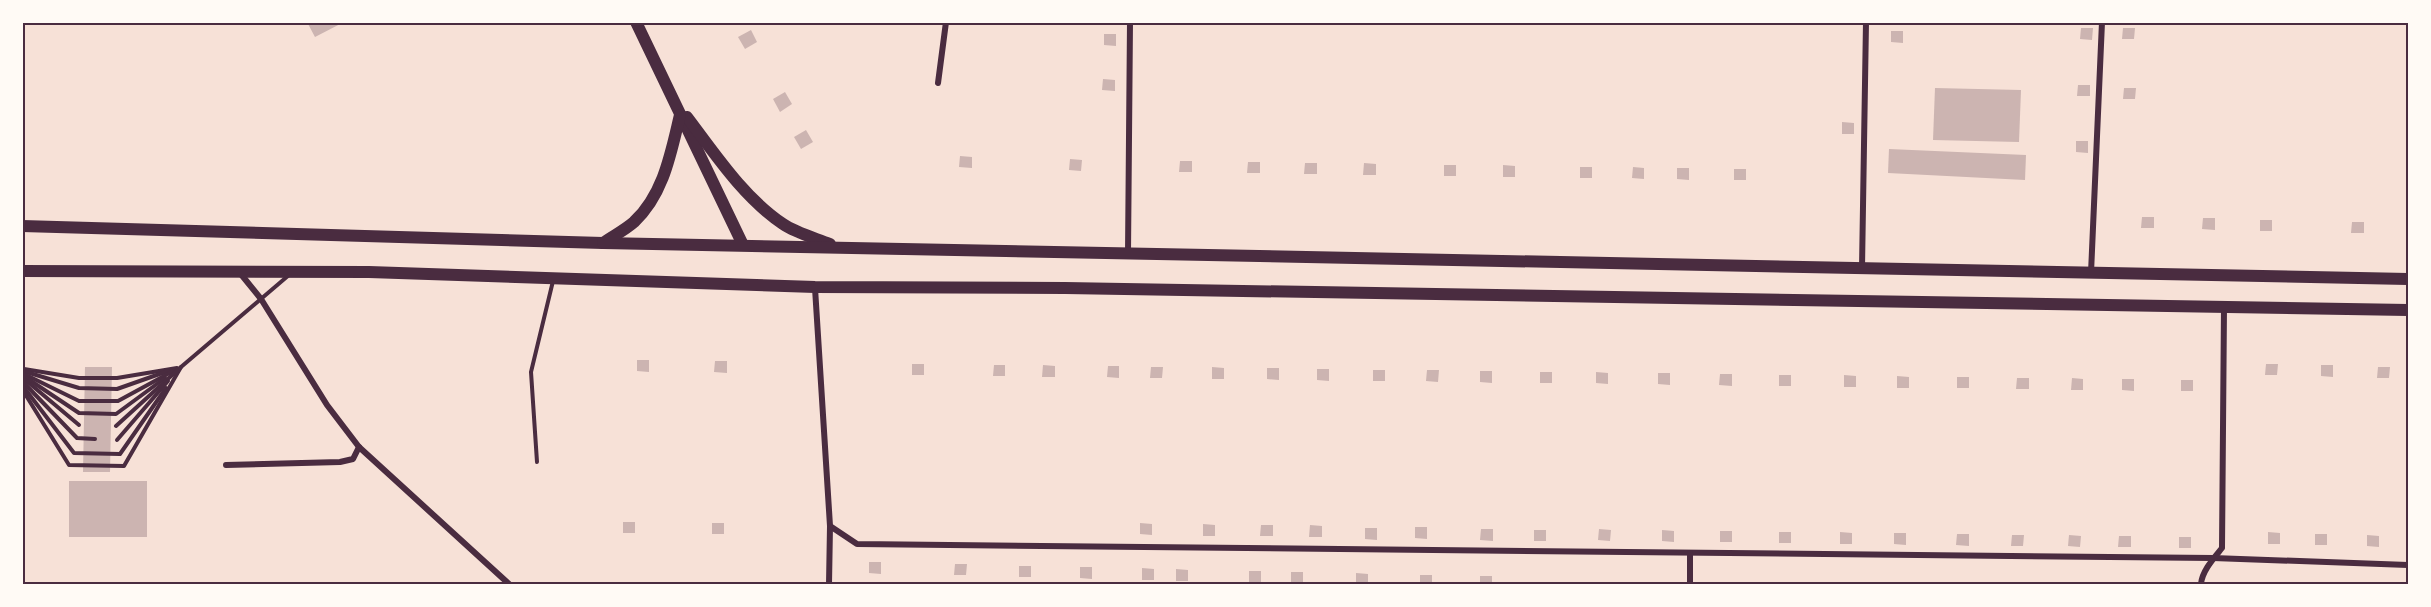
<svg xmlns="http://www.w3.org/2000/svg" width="2431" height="607" font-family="'Times New Roman',serif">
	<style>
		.building { fill: #ccb4b1 }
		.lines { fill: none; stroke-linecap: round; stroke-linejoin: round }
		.service { stroke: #4a2c40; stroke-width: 4 }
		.minor { stroke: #4a2c40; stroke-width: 6 }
		.primary { stroke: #4a2c40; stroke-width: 12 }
		.neatline { fill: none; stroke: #4a2c40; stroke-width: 2 }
	</style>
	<rect width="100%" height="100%" fill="#f7e1d7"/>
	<g class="building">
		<path d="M307,22H344L315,37Z"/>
		<path d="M2081,28H2093L2092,40L2080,39Z"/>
		<path d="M2123,28H2135L2134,39H2122Z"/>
		<path d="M751,30L757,42L745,49L738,37Z"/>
		<path d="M1891,31H1903V43L1891,42Z"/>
		<path d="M1104,34H1116V46L1104,45Z"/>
		<path d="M1103,79L1115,80V91L1102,90Z"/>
		<path d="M2078,85H2090V96H2077Z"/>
		<path d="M1935,88L2021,90L2019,142L1933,140Z"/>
		<path d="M2124,88H2136L2135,99H2123Z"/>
		<path d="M785,92L792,104L780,112L773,99Z"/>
		<path d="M1842,122L1854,123V134H1842Z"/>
		<path d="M806,130L813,142L801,149L794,137Z"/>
		<path d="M2076,141H2088V153L2076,152Z"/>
		<path d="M1889,149L2026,155L2025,180L1888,173Z"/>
		<path d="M960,156L972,157V168L959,167Z"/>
		<path d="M1070,159L1082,160L1081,171L1069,170Z"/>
		<path d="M1180,161H1192V172H1179Z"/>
		<path d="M1248,162H1260V173H1247Z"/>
		<path d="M1305,163H1317V174H1304Z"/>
		<path d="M1364,163L1376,164V175H1363Z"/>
		<rect x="1444" y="165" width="12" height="11"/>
		<path d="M1503,165L1515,166V177H1503Z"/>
		<rect x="1580" y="167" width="12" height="11"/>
		<path d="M1633,167L1644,168V179L1632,178Z"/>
		<path d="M1677,168H1689V180L1677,179Z"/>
		<rect x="1734" y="169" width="12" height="11"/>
		<path d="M2142,217H2154V228H2141Z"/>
		<path d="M2203,218H2215V230L2202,229Z"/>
		<rect x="2260" y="220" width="12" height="11"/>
		<path d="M2352,222H2364V233H2351Z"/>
		<path d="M637,360H649V372L637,371Z"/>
		<path d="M715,361H727V373L714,372Z"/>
		<rect x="912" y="364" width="12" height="11"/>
		<path d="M2266,364H2278L2277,375H2265Z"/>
		<path d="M994,365H1005V376H993Z"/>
		<path d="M1043,365L1055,366V377H1042Z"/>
		<path d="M2321,365H2333V377L2321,376Z"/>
		<path d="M1108,366H1119V378L1107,377Z"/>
		<path d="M85,367H112L110,472H83Z"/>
		<path d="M1151,367H1163L1162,378H1150Z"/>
		<path d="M1212,367L1224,368V379H1212Z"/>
		<path d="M2378,367H2390L2389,378H2377Z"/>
		<path d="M1267,368H1279V380L1267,379Z"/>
		<path d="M1317,369H1329V381L1317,380Z"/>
		<rect x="1373" y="370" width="12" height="11"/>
		<path d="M1427,370H1439L1438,382L1426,381Z"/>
		<path d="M1480,371H1492V383L1480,382Z"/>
		<rect x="1540" y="372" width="12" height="11"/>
		<path d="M1596,372L1608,373V384L1596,383Z"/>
		<path d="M1658,373H1670V385L1658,384Z"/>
		<path d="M1720,374H1732V386L1719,385Z"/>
		<rect x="1779" y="375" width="12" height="11"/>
		<path d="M1844,375L1856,376V387H1844Z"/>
		<path d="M1897,376L1909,377V388H1897Z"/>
		<rect x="1957" y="377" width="12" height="11"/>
		<path d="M2017,378H2029V389H2016Z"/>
		<path d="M2072,378L2083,379V390H2071Z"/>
		<path d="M2122,379H2134V391L2122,390Z"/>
		<rect x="2181" y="380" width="12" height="11"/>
		<rect x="69" y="481" width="78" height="56"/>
		<rect x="623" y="522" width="12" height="11"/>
		<rect x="712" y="523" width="12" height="11"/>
		<path d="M1140,523L1152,524V535L1140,534Z"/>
		<path d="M1203,524L1215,525V536H1203Z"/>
		<path d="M1261,525H1273V536H1260Z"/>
		<path d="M1310,525L1322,526V537H1309Z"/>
		<path d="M1415,527H1427V539L1415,538Z"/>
		<path d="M1365,528H1377V540L1365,539Z"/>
		<path d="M1481,529H1493V541L1480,540Z"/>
		<path d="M1599,529L1611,530L1610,541L1598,540Z"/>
		<rect x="1534" y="530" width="12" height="11"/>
		<path d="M1662,530L1674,531V542L1662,541Z"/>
		<rect x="1720" y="531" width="12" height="11"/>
		<rect x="1779" y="532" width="12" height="11"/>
		<path d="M1840,532L1852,533V544H1840Z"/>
		<path d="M2268,532L2280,533V544H2268Z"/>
		<path d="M1894,533H1906V545L1894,544Z"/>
		<path d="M1957,534H1969V546L1956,545Z"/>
		<rect x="2315" y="534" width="12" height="11"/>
		<path d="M2012,535H2024L2023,546H2011Z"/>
		<path d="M2069,535L2081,536L2080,547L2068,546Z"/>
		<path d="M2367,535L2379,536V547L2367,546Z"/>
		<path d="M2119,536H2131V547H2118Z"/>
		<rect x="2179" y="537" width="12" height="11"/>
		<path d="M869,562H881V574L869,573Z"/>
		<path d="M955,564H967L966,575H954Z"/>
		<rect x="1019" y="566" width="12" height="11"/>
		<path d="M1080,567H1092V579L1080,578Z"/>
		<path d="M1142,568L1154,569V580H1142Z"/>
		<path d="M1176,569L1188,570V581H1176Z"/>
		<rect x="1249" y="571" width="12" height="11"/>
		<rect x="1291" y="572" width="12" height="11"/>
		<path d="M1356,573L1368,574V584H1356Z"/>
		<rect x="1420" y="575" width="12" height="9"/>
		<rect x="1480" y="576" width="12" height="8"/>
	</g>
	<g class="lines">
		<g class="service">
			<path d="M24,369L79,378H117L177,368"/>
			<path d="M23,371L79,388L117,389L168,371"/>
			<path d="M22,373L79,401H118L175,370"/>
			<path d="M22,375L79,413L116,414L165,378"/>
			<path d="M23,378L79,425"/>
			<path d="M22,381L77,438L95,439"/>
			<path d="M22,385L74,453L120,454L166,388"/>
			<path d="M22,389L69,465L124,466L181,367"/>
			<path d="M116,426L181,367L289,275"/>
			<path d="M117,440L168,381"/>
			<path d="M537,462L531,372L553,281"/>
		</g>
		<g class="minor">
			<path d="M938,83L946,22"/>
			<path d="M1128,253L1130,22"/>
			<path d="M1862,268L1866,22"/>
			<path d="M240,273L261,299L327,405L359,447L509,584"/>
			<path d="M2091,273L2102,22"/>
			<path d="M815,288L830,526L857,544L2213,558L2408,565"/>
			<path d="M226,465L340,462L353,459L359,447"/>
			<path d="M829,584L830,526"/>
			<path d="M1690,584V553"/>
			<path d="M2201,584C2202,571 2214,558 2222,548L2224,307"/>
		</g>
		<g class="primary">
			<path d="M636,22L743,245"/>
			<path d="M687,117C715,154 744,198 783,224C796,233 815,238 830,244"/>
			<path d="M22,226L603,243L2408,279"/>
			<path d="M603,243C613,236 625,230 634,222C664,194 671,152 680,115"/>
			<path d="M22,271L369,272L815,287L1065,288L2408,310"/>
		</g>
	</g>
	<rect width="2431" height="607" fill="none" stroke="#fffaf5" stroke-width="48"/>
	<rect x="24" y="24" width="2383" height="559" class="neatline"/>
</svg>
